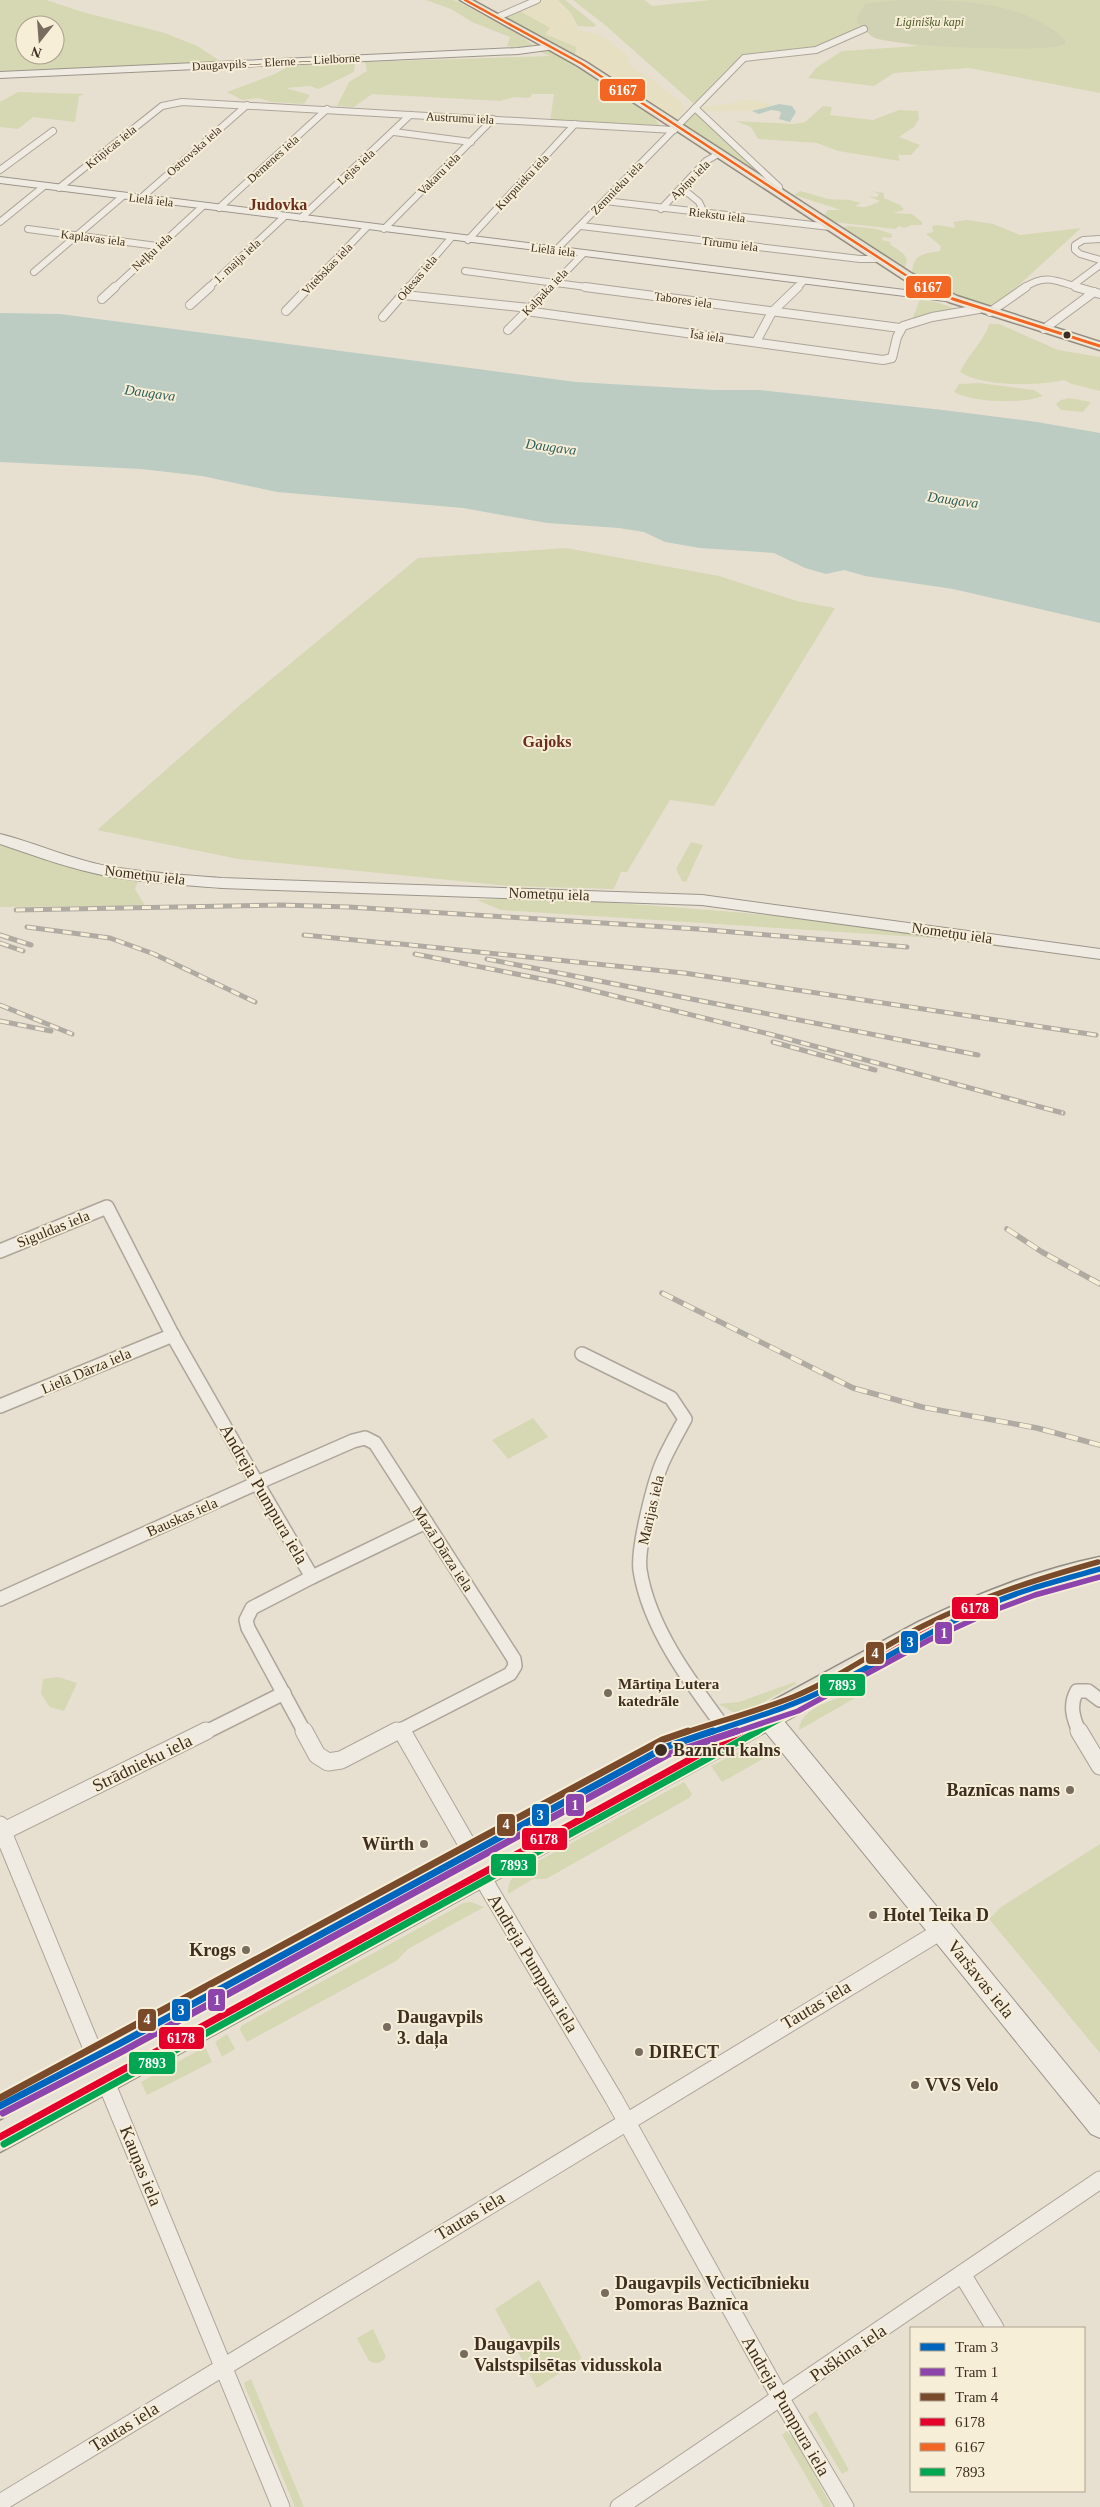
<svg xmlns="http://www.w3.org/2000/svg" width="1100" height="2507" font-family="'Times New Roman',serif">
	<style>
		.farmland { fill: #e6dfc2 }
		.green { fill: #d6d7b3; fill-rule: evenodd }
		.cemetery { fill: #d1d1b3 }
		.water { fill: #bcccc2 }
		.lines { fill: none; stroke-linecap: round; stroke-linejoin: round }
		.street-far3-casing { stroke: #ada599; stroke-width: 8 }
		.street-far2-casing { stroke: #ada599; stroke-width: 10 }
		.street-far1-casing { stroke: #ada599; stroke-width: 16 }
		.street-casing { stroke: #ada599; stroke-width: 19 }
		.secondary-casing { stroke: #9c958a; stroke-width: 2 }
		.primary-casing { stroke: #928b80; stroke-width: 3 }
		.street-far3 { stroke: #efebe3; stroke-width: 6 }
		.street-far2 { stroke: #efebe3; stroke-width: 8 }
		.street-far1 { stroke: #efebe3; stroke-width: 13 }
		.street { stroke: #efebe3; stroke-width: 17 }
		.secondary { fill: #efebe3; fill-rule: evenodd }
		.primary { fill: #e6e1d4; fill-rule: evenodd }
		.rail-far1-casing { stroke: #afaaa2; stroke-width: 5 }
		.rail-casing { stroke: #afaaa2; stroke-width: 5.5 }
		.rail-far1 { stroke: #f7eed8; stroke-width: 3; stroke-dasharray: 9; stroke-linecap: butt }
		.rail { stroke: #f7eed8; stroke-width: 4; stroke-dasharray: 12; stroke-linecap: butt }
		.bus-1-far1-casing { stroke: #f7eed8; stroke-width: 9 }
		.bus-1-casing { stroke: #f7eed8; stroke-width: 11 }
		.bus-2-far1-casing { stroke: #f7eed8; stroke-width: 4.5 }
		.bus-2-casing { stroke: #f7eed8; stroke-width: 5.5 }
		.bus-3-far1-casing { stroke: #f7eed8; stroke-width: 9 }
		.bus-3-casing { stroke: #f7eed8; stroke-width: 11 }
		.bus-1-far1 { stroke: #e4002b; stroke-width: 5.5 }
		.bus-1 { stroke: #e4002b; stroke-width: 7 }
		.bus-2-far1 { stroke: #f26522; stroke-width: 2.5 }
		.bus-2 { stroke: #f26522; stroke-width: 3 }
		.bus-3-far1 { stroke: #00a651; stroke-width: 5.5 }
		.bus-3 { stroke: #00a651; stroke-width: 7 }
		.tram-1-far1-casing { stroke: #f7eed8; stroke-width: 9 }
		.tram-1-casing { stroke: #f7eed8; stroke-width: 11 }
		.tram-2-far1-casing { stroke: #f7eed8; stroke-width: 9 }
		.tram-2-casing { stroke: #f7eed8; stroke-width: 11 }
		.tram-3-far1-casing { stroke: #f7eed8; stroke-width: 9 }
		.tram-3-casing { stroke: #f7eed8; stroke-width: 11 }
		.tram-1-far1 { stroke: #0065bd; stroke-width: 5.5 }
		.tram-1 { stroke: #0065bd; stroke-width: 7 }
		.tram-2-far1 { stroke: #8e44ad; stroke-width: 5.5 }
		.tram-2 { stroke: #8e44ad; stroke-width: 7 }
		.tram-3-far1 { stroke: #7a4b2a; stroke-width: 5.5 }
		.tram-3 { stroke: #7a4b2a; stroke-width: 7 }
		.bus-dot { fill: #3d2e20; stroke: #f7eed8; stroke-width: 2 }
		.poi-dot { fill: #786c5e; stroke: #f7eed8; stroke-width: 2 }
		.labels { text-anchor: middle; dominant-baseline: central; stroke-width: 4; stroke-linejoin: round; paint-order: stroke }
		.far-park-label { font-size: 12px; font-style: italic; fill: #4d5a26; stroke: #f7eed8 }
		.far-street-label { font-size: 12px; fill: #3d2e20; stroke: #f7eed8 }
		.far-water-label { font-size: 14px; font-style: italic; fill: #2f5d5a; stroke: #f7eed8 }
		.street-label { font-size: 15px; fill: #3d2e20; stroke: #f7eed8 }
		.poi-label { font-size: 15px; font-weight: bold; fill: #3d2e20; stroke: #f7eed8; text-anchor: start }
		.far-district-label { font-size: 16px; font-weight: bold; fill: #6b2e1e; stroke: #f7eed8 }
		.near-street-label { font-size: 18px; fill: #3d2e20; stroke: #f7eed8 }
		.near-stop-label { font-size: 18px; font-weight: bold; fill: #3d2e20; stroke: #f7eed8; text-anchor: start }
		.near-poi-label { font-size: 18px; font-weight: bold; fill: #3d2e20; stroke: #f7eed8; text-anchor: start }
		.line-badge { stroke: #f7eed8; stroke-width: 2 }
		.badge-label { font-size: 14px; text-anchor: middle; font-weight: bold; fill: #fff }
	</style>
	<rect width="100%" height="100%" fill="#e7e0d1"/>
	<g class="farmland">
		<path d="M543,0H558L570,12L579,30L603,36L626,54L632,68L654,80L665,91L678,99L686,108L676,121L575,55V47L545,34L520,11Z"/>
		<path d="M743,100H757L772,106L752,111H700V107L729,104Z"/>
	</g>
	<g class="green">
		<path d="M0,0H46L86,13L165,33L197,46L220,61L0,73ZM25,25H55V55H25Z"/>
		<path d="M426,0H453L459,2L518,34L533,45L519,48L507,46L510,37L472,22L451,9Z"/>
		<path d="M558,0H565L596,25L594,27L578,26L570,12Z"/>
		<path d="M573,0H645L652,6L711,0H1100V93L969,68L894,73L874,86L808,78L816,68L842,51L918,46L875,38L862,27L820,48L744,55L727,69L694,104L605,25Z"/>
		<path d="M520,11L550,28L545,34L576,47L575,55L504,17Z"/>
		<path d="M552,50L653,116L661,128L550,122L554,94H532L530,98L514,97L500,101L372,94L354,107L337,106L349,82L367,71L365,62L550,56L538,51Z"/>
		<path d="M347,62L355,63L354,72L319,89L310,86L286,88L310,95L304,104L271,102L259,98L242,100L227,92L275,74L289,66Z"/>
		<path d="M18,92L85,94L79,96L75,122L33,117L18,129L0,127V102Z"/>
		<path d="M823,106L832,107L830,115L873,120L899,110L918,111L919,119L914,127L899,137L920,145L911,155H898L900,161L838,151L817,143L758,139L751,127L736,121L794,124L805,122Z"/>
		<path d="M695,111L775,186L682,124Z"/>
		<path d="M800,191L828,199L850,200L861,203L855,206C864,209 872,205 880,201L868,196L877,197L879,194L872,191L884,193V198L900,205L904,210L893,213L912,214L922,222V225H911L905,228L898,226L896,229L833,222L822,218L828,210H841L794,195Z"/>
		<path d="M967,220L993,224L1020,235L1081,228L995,307L988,308C975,303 920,284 913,275C911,271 913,267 914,263C917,253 931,253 940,251L941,246L926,234L933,232L932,226L938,225L955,228L953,222Z"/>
		<path d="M848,226L877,229L892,234L891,238L883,237L882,240L891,242L890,244C898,251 911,254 905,267L902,268L841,228Z"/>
		<path d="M920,300L936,302L959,310L911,322Z"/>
		<path d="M989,324H999L1058,350L1100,357V391L1072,384L1064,380C1036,386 984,387 960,372C966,358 987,336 989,324Z"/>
		<path d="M979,383L1034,390L1043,396C1021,404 975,403 954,392L959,384Z"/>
		<path d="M1069,398L1091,402L1083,412L1061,410L1056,404L1061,400Z"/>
		<path d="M566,548L719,576L797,601L835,608L714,806L670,800L627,872H621L614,889L509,886L238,859L97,830L239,706L418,558Z"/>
		<path d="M691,842L703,845L686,882L682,881L676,869Z"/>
		<path d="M0,844L89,873L138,882L135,889L145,906L0,907Z"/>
		<path d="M514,898C611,901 706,910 803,918C846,922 910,924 949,939L501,910L477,900Z"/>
		<path d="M533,1418L548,1437L508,1459L492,1440Z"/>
		<path d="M58,1677L77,1683L64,1711L50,1707L41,1694L43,1679Z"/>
		<path d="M795,1682L796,1684L751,1709L734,1713L719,1704L739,1702Z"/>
		<path d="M859,1690L862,1694L799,1730C801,1705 841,1699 859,1690Z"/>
		<path d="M755,1744L769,1746L763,1759L722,1782L711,1766Z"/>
		<path d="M684,1782L692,1794L689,1798L546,1879H533L508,1894C507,1884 511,1879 518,1872Z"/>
		<path d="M1100,1844V2053L989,1919L1001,1907Z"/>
		<path d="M471,1902L484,1907L408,1949L396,1961L247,2042L240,2030L241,2026L450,1911L463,1903Z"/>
		<path d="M227,2034L235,2049L222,2057L215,2042Z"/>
		<path d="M205,2047L212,2062L147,2095L141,2082Z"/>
		<path d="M539,2280L582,2358L537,2388L495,2309Z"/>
		<path d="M373,2329L386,2357C381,2364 377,2364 369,2361L357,2338Z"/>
		<path d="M251,2379L304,2507H295L245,2387L244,2383Z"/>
		<path d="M816,2411L849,2470L842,2474L808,2417Z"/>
		<path d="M786,2431L795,2439L832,2507H824L782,2435Z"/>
	</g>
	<path class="cemetery" d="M901,0C954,0 1024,0 1065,40V44C1048,54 897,46 875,38C868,35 863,28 858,23L857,18L865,4Z"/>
	<g class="water">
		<path d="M779,104L792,106L796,112L790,122L779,119L781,113L779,111L771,110L759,114L752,111Z"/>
		<path d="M0,313L60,314L576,382L715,390H760L943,410L1037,422L1100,433V623L953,589L865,576L844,570L826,574L805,568L774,553L700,548L665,542L644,532L619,528L547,523L463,508L277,492L202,476L141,469L0,462Z"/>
	</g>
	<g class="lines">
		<defs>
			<g id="street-far3">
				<path d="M498,17L537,0"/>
				<path d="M695,108L779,187L780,194"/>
				<path d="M394,132L471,142"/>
				<path d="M0,170L53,131"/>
				<path d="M59,188L162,106L182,102L674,130"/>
				<path d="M682,188L699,202L704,213"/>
				<path d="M141,198L247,105"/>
				<path d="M605,201L830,227"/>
				<path d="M219,208L327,109"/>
				<path d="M661,209L706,161L720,153"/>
				<path d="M301,218L410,115"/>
				<path d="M0,222L43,187"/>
				<path d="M581,226L860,259H879"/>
				<path d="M28,229L157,246"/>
				<path d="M384,229L493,119"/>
				<path d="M1100,239L1083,240L1075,245V250L1080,254L1100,260"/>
				<path d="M468,240L575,124"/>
				<path d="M556,250L744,58L816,50L864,29"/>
				<path d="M465,271L594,288"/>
				<path d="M34,272L123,196"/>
				<path d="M1073,285L1100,265"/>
				<path d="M114,288L203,206"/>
				<path d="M208,288L285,216"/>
				<path d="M308,288L367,227"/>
				<path d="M408,288L451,238"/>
				<path d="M550,288L583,254"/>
				<path d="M797,288L804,281"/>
				<path d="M1024,288C1045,273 1057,281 1080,288"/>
			</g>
			<g id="street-far2">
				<path d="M585,287L900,328"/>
				<path d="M1076,287L1100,294"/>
				<path d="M404,295L529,308"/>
				<path d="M102,299L115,287"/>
				<path d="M190,305L210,287"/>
				<path d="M286,311L309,287"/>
				<path d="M526,311L883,360L892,358L897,337L903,326L932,317L979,309"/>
				<path d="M990,312L1026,287"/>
				<path d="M383,317L409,287"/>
				<path d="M1044,329L1094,292"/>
				<path d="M508,330L551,287"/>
				<path d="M756,342L772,312L798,287"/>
			</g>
			<g id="street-far1">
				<path d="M0,1251L107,1207L173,1336L257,1483"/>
				<path d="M582,1354L671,1398L685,1419C678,1432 670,1446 664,1459C654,1480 637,1549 640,1570C649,1629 693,1686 728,1733"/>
				<path d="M0,1406L173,1335"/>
				<path d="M257,1483L312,1577L252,1608L246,1620L248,1628L305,1733"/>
				<path d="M257,1483L353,1441L365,1438L375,1443L514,1659L515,1666L510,1674L395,1733"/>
				<path d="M312,1577L426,1522"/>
				<path d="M0,1599L257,1483"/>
				<path d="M401,1730L403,1733"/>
				<path d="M204,1733L284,1693"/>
				<path d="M1080,1733C1073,1719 1069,1705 1077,1691H1088L1100,1700"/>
			</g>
			<g id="street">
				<path d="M304,1731L317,1755L328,1762L341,1760L397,1731"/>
				<path d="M402,1731L468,1846L489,1889L614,2099L781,2399L845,2507"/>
				<path d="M727,1731L731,1737"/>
				<path d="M1079,1731L1100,1766"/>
				<path d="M0,1825L281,2507"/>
				<path d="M0,1833L206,1731"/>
				<path d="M962,2274L995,2328"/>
				<path d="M0,2503L941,1931"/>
				<path d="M619,2507L1100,2180"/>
			</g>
			<g id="secondary">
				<path d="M552,44L556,47L555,49L518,54L0,78V72L518,48Z"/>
				<path d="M0,177L953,296L958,299L953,302L0,183Z"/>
				<path d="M0,834C36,843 70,859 107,866C145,873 184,875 222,878L702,895L1100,949V959L702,905L222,888C184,885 145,883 107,876C71,869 35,856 0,844Z"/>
				<path d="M767,1707L775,1710L1100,2105V2138L1091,2134L759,1724L756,1717L759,1710Z"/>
			</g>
			<g id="primary">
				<path d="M460,0H472L586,62L911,273L957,296L1100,342V350L949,302L903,279L578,66Z"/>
				<path d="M1100,1557V1577L1020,1600L936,1638L0,2152V2121L918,1622C977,1594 1036,1570 1100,1557Z"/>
			</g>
		</defs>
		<use href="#street-far3" class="street-far3-casing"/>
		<use href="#street-far2" class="street-far2-casing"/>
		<use href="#street-far1" class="street-far1-casing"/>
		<use href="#street" class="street-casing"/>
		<use href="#secondary" class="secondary-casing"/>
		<use href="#primary" class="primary-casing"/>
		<use href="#street-far3" class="street-far3"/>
		<use href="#street-far2" class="street-far2"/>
		<use href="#street-far1" class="street-far1"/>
		<use href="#street" class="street"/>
		<use href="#secondary" class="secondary"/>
		<use href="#primary" class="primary"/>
		<defs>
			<g id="rail-far1">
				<path d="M16,910L281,905L349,907L698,929L907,947"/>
				<path d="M27,927L110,938L154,954L255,1002"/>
				<path d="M0,935L31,945"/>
				<path d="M304,935L396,944"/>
				<path d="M0,943L23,951"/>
				<path d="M391,943L684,973L1096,1035"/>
				<path d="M415,954L562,983L773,1035L1063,1113"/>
				<path d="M487,959L978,1055"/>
				<path d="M0,1005L72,1034"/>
				<path d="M0,1021L51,1031"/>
				<path d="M773,1042L875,1070"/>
			</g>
			<g id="rail">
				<path d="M1007,1229L1042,1252L1100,1284"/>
				<path d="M662,1293L853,1388L922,1407L1037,1428L1100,1445"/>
			</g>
		</defs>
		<use href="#rail-far1" class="rail-far1-casing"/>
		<use href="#rail" class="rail-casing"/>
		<use href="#rail-far1" class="rail-far1"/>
		<use href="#rail" class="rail"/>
		<defs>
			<path id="bus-1-far1" d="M739,1733C856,1669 969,1598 1100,1567"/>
			<path id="bus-1" d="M0,2137L742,1731"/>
			<path id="bus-2-far1" d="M465,0L582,64L907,276L931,288"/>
			<path id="bus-2" d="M928,287L953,299L1100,346"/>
			<path id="bus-3-far1" d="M755,1733C867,1672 975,1605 1100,1575"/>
			<path id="bus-3" d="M4,2144L758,1731"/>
		</defs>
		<use href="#bus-1-far1" class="bus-1-far1-casing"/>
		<use href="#bus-1" class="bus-1-casing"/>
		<use href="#bus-2-far1" class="bus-2-far1-casing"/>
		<use href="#bus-2" class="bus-2-casing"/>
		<use href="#bus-3-far1" class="bus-3-far1-casing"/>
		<use href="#bus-3" class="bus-3-casing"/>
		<use href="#bus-1-far1" class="bus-1-far1"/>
		<use href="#bus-1" class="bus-1"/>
		<use href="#bus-2-far1" class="bus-2-far1"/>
		<use href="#bus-2" class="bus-2"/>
		<use href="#bus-3-far1" class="bus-3-far1"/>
		<use href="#bus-3" class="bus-3"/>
		<defs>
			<path id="tram-1-far1" d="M709,1733C749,1719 789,1708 826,1689C881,1662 931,1629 988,1605C1024,1589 1062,1580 1100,1569"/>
			<path id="tram-1" d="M0,2106L119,2044L666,1747L713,1731"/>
			<path id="tram-2-far1" d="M733,1733L798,1711L929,1640L992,1611L1035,1595L1100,1577"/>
			<path id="tram-2" d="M3,2113L123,2051L669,1754L737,1731"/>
			<path id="tram-3-far1" d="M684,1733C720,1721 758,1711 793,1697C839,1678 879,1648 923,1626C979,1597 1038,1579 1098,1562"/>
			<path id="tram-3" d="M0,2098L662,1740L688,1731"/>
		</defs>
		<use href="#tram-1-far1" class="tram-1-far1-casing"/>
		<use href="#tram-1" class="tram-1-casing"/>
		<use href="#tram-2-far1" class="tram-2-far1-casing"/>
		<use href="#tram-2" class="tram-2-casing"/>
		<use href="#tram-3-far1" class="tram-3-far1-casing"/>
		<use href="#tram-3" class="tram-3-casing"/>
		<use href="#tram-1-far1" class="tram-1-far1"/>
		<use href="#tram-1" class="tram-1"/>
		<use href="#tram-2-far1" class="tram-2-far1"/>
		<use href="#tram-2" class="tram-2"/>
		<use href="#tram-3-far1" class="tram-3-far1"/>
		<use href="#tram-3" class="tram-3"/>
	</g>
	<g class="bus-dot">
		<circle cx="1067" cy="335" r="4.5"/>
		<circle cx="661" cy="1750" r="7"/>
	</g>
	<g class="poi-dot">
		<circle cx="608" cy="1693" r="5"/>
		<circle cx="1070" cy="1790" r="5"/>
		<circle cx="424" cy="1844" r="5"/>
		<circle cx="873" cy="1915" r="5"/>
		<circle cx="246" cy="1950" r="5"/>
		<circle cx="387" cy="2027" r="5"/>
		<circle cx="639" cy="2052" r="5"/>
		<circle cx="915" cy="2085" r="5"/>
		<circle cx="605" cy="2293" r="5"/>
		<circle cx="464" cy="2354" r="5"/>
	</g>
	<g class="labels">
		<g class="far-park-label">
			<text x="930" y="22">Liginišķu kapi</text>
		</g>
		<g class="far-street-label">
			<text transform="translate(276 62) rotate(-3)">Daugavpils — Elerne — Lielborne</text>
			<text transform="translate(460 118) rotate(3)">Austrumu iela</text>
			<text transform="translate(111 147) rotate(-39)">Kriņicas iela</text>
			<text transform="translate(194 151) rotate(-42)">Ostrovska iela</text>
			<text transform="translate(273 159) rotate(-42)">Demenes iela</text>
			<text transform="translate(356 167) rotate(-43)">Lejas iela</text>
			<text transform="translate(439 174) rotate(-45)">Vakaru iela</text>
			<text transform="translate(690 180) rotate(-45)">Apiņu iela</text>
			<text transform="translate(522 182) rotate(-47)">Kurpnieku iela</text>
			<text transform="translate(617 188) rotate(-46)">Zemnieku iela</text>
			<text transform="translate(151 200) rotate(7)">Lielā iela</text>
			<text transform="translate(717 215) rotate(7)">Riekstu iela</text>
			<text transform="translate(93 238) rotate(7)">Kaplavas iela</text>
			<text transform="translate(730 244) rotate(7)">Tīrumu iela</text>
			<text transform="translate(553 250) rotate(7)">Lielā iela</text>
			<text transform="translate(152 252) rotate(-43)">Neļķu iela</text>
			<text transform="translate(237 261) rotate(-43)">1. maija iela</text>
			<text transform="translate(327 269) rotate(-46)">Vitebskas iela</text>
			<text transform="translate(417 278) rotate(-50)">Odesas iela</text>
			<text transform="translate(545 292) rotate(-46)">Kalpaka iela</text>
			<text transform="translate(683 300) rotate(8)">Tabores iela</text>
			<text transform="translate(707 336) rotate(8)">Īsā iela</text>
		</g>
		<g class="far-water-label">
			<text transform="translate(150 393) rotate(8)">Daugava</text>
			<text transform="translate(551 447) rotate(8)">Daugava</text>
			<text transform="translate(953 500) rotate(8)">Daugava</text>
		</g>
		<g class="street-label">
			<text transform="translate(145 875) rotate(7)">Nometņu iela</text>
			<text transform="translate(549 894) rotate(2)">Nometņu iela</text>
			<text transform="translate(952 933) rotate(8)">Nometņu iela</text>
			<text transform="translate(53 1229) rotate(-22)">Siguldas iela</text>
			<text transform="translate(86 1371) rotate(-23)">Lielā Dārza iela</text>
			<text transform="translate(651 1510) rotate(-77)">Marijas iela</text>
			<text transform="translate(182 1517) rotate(-24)">Bauskas iela</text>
			<text transform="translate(443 1549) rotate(57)">Mazā Dārza iela</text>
		</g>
		<g class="poi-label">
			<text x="618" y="1684">Mārtiņa Lutera<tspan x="618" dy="17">katedrāle</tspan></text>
		</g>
		<g class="far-district-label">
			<text x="278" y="204">Judovka</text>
			<text x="547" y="741">Gajoks</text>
		</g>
		<g class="near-street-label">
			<text transform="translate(264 1494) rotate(60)">Andreja Pumpura iela</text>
			<text transform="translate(142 1763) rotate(-26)">Strādnieku iela</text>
			<text transform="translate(533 1963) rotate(59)">Andreja Pumpura iela</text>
			<text transform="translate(981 1979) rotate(51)">Varšavas iela</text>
			<text transform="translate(816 2005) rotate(-31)">Tautas iela</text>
			<text transform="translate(141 2166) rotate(68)">Kauņas iela</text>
			<text transform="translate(470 2216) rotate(-31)">Tautas iela</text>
			<text transform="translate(848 2353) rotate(-34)">Puškina iela</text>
			<text transform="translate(786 2406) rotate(60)">Andreja Pumpura iela</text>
			<text transform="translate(124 2427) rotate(-32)">Tautas iela</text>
		</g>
		<g class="near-stop-label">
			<text x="673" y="1750">Baznīcu kalns</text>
		</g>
		<g class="near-poi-label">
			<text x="1060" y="1790" text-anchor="end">Baznīcas nams</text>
			<text x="414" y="1844" text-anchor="end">Würth</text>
			<text x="883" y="1915">Hotel Teika D</text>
			<text x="236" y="1950" text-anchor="end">Krogs</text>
			<text x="397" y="2017">Daugavpils<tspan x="397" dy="21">3. daļa</tspan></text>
			<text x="649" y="2052">DIRECT</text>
			<text x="925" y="2085">VVS Velo</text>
			<text x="615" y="2283">Daugavpils Vecticībnieku<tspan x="615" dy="21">Pomoras Baznīca</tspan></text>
			<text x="474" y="2344">Daugavpils<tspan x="474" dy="21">Valstspilsētas vidusskola</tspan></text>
		</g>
	</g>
	<g class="line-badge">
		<rect x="599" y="78" width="47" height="24" rx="5" fill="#f26522"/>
		<rect x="905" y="275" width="47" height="24" rx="5" fill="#f26522"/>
		<rect x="951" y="1596" width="48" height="24" rx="5" fill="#e4002b"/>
		<rect x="934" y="1621" width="19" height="24" rx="5" fill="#8e44ad"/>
		<rect x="900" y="1630" width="19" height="24" rx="5" fill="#0065bd"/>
		<rect x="865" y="1641" width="20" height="24" rx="5" fill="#7a4b2a"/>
		<rect x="819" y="1673" width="47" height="24" rx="5" fill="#00a651"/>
		<rect x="565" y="1793" width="20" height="24" rx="5" fill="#8e44ad"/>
		<rect x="531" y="1803" width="19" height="24" rx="5" fill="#0065bd"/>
		<rect x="496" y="1813" width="20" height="24" rx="5" fill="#7a4b2a"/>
		<rect x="521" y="1827" width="47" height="24" rx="5" fill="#e4002b"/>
		<rect x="490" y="1853" width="47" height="24" rx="5" fill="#00a651"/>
		<rect x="207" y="1988" width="19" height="24" rx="5" fill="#8e44ad"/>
		<rect x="171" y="1998" width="20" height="24" rx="5" fill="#0065bd"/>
		<rect x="137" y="2008" width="20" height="24" rx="5" fill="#7a4b2a"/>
		<rect x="158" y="2026" width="47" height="24" rx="5" fill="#e4002b"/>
		<rect x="128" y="2051" width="48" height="24" rx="5" fill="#00a651"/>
	</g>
	<g class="badge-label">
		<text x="623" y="95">6167</text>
		<text x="928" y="292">6167</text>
		<text x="975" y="1613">6178</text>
		<text x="944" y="1638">1</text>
		<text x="910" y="1647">3</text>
		<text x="875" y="1658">4</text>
		<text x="842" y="1690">7893</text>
		<text x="575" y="1810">1</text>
		<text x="540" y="1820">3</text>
		<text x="506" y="1829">4</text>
		<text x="544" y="1844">6178</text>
		<text x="514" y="1870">7893</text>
		<text x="217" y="2005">1</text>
		<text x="181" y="2015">3</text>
		<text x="147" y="2024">4</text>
		<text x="181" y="2043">6178</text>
		<text x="152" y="2068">7893</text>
	</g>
	<rect x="910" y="2327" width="175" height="165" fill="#f7eed8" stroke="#ada18e"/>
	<rect x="920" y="2343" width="25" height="8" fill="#0065bd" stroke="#ada18e"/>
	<text x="955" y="2352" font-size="15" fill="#3d2e20">Tram 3</text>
	<rect x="920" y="2368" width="25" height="8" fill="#8e44ad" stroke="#ada18e"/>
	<text x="955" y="2377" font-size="15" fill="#3d2e20">Tram 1</text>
	<rect x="920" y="2393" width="25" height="8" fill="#7a4b2a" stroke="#ada18e"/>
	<text x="955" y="2402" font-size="15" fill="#3d2e20">Tram 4</text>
	<rect x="920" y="2418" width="25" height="8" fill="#e4002b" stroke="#ada18e"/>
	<text x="955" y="2427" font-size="15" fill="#3d2e20">6178</text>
	<rect x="920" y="2443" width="25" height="8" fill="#f26522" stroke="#ada18e"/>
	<text x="955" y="2452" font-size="15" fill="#3d2e20">6167</text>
	<rect x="920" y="2468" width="25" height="8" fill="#00a651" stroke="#ada18e"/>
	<text x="955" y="2477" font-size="15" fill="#3d2e20">7893</text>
	<g transform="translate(40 40) rotate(197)"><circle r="24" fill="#f7eed8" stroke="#ada18e"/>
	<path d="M0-4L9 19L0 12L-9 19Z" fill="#786c5e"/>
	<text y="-8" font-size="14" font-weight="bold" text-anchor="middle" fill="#3d2e20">N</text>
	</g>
</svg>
